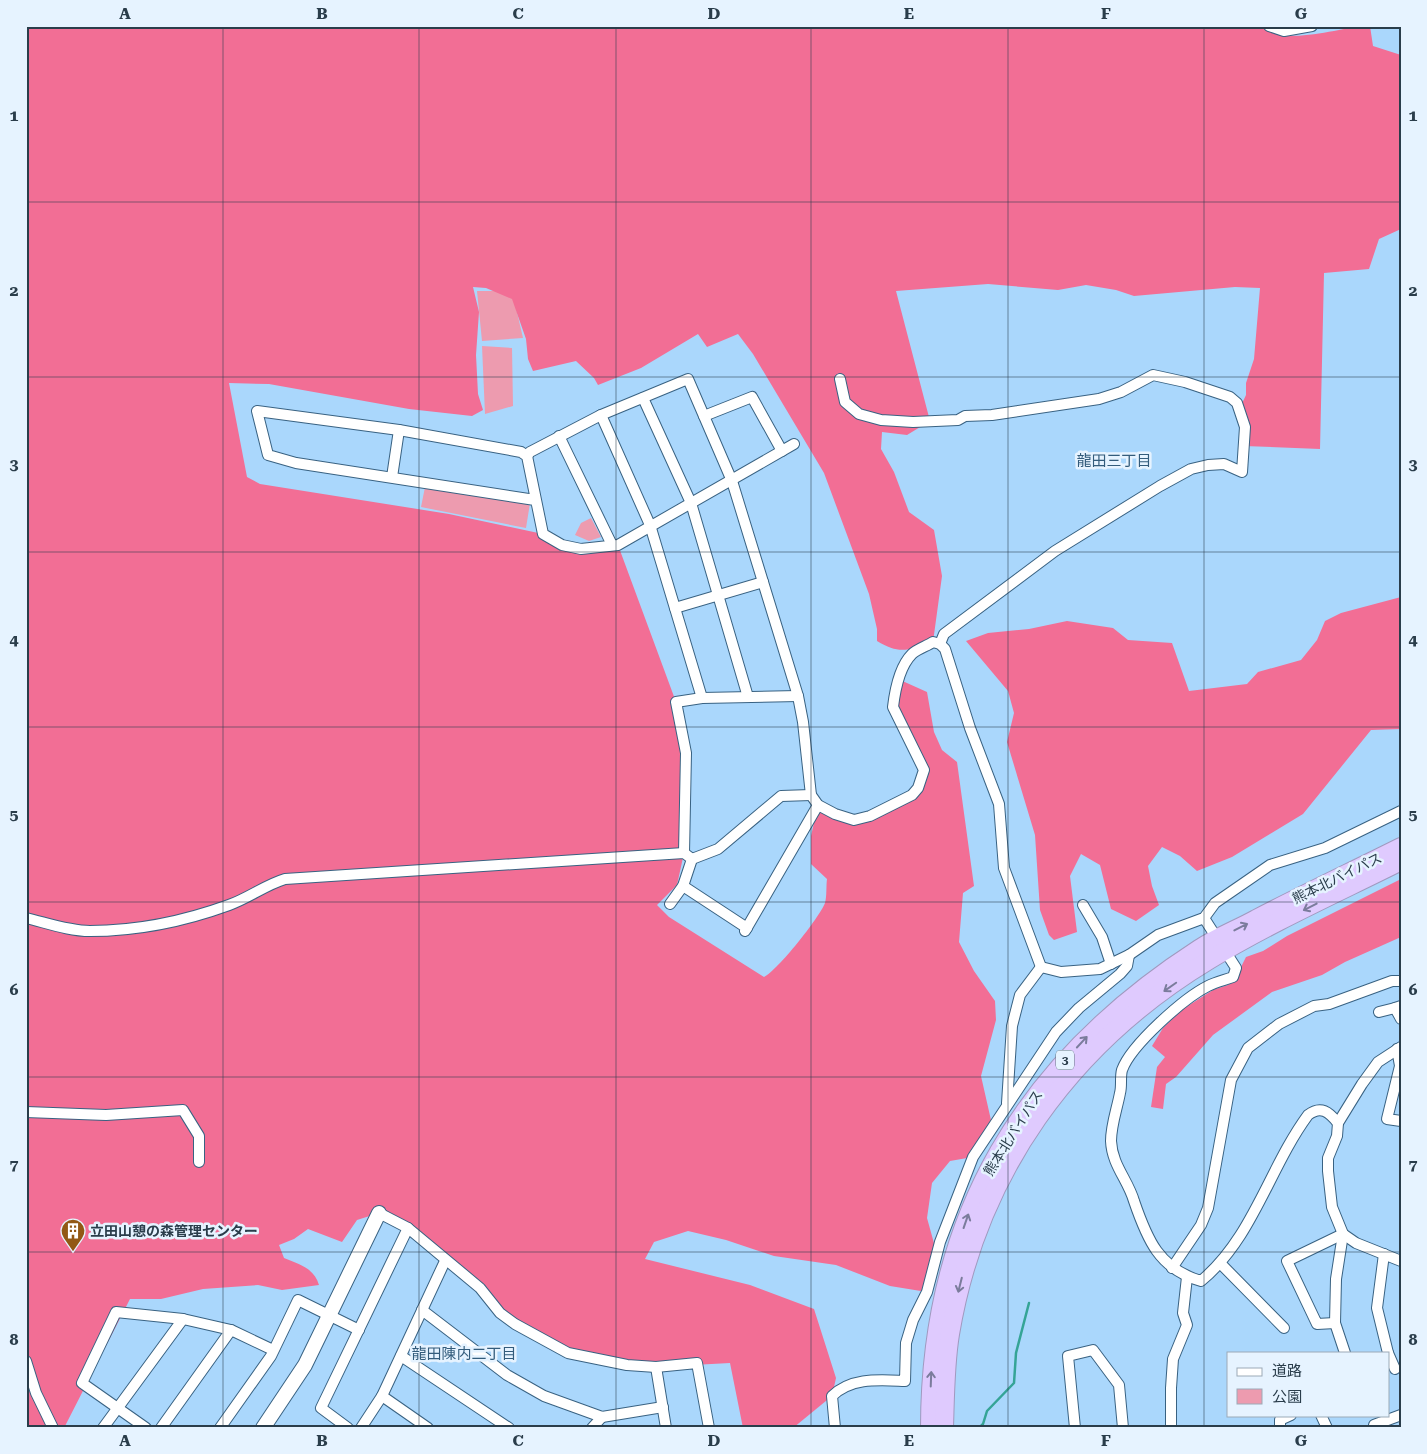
<svg xmlns="http://www.w3.org/2000/svg" width="1427" height="1454" font-family="'Roboto Serif','Noto Sans JP',serif">
	<style>
		.green { fill: #ed9baf }
		.forest { fill: #f26e95 }
		.lines { fill: none; stroke-linecap: round; stroke-linejoin: round }
		.stream { stroke: #35a496; stroke-width: 2.5 }
		.street-casing { stroke: #396282; stroke-width: 12 }
		.secondary-casing { stroke: #396282; stroke-width: 16 }
		.highway-casing { stroke: #a099bf; stroke-width: 20 }
		.street { stroke: #fff; stroke-width: 10 }
		.secondary { stroke: #fff; stroke-width: 14 }
		.highway { stroke: #dfcafe; stroke-width: 18 }
		.oneway { stroke: #7b7c9c }
		.grid { fill: none; stroke: #2a3d4b; stroke-width: 1; stroke-opacity: 0.55 }
		.labels { text-anchor: middle; dominant-baseline: central; stroke-width: 5; stroke-linejoin: round; paint-order: stroke }
		.shield { fill: #e6f3ff; stroke: #627481; stroke-width: 1 }
		.shield-label { font-size: 12px; font-weight: bold; fill: #2a3d4b }
		.street-label { font-size: 14px; fill: #2a3d4b; stroke: #e6f3ff }
		.poi-label { font-size: 14px; font-weight: bold; fill: #2a3d4b; stroke: #e6f3ff; text-anchor: start }
		.neighbourhood-label { font-size: 15px; fill: #335c7c; stroke: #e6f3ff }
		.neatline { fill: none; stroke: #2a3d4b; stroke-width: 2 }
		.grid-label { font-size: 16px; text-anchor: middle; font-weight: bold; fill: #2a3d4b }
	</style>
	<rect width="100%" height="100%" fill="#aad7fc"/>
	<g class="green">
		<path d="M477,291H512L523,338L482,341Z"/>
		<path d="M482,346L512,348L513,406L485,414Z"/>
		<path d="M425,487L530,503L526,528L421,507Z"/>
		<path d="M591,518L601,537L589,541L575,535L581,523Z"/>
	</g>
	<g class="forest">
		<path d="M26,26H1263C1286,48 1340,26 1370,26L1373,46L1401,55V229L1379,239L1369,269L1324,273L1320,449L1244,446L1239,410L1246,395V383L1254,359L1260,288L1235,287L1134,296L1116,290L1086,285L1058,290L988,284L896,291L930,421L907,435L882,432L881,449L894,472L909,512L934,530L942,576L933,642C908,650 900,655 877,641V629L869,594L824,473L753,354L738,334L707,347L698,334L641,368L598,385L594,378L576,361L533,371L528,359L526,339L512,299L486,288L473,287L479,312L476,355L478,394L483,410L472,416L409,409L269,384L229,383L247,477L260,484L449,514L543,534L562,545H618L676,702L683,735L684,853L677,885L657,905L669,917L764,977C778,970 819,918 825,903C827,896 826,886 827,879L811,864V836L818,805L854,820L912,795L924,770L894,696L898,679L927,692L934,732L942,750L957,762L974,886L963,893L959,942L974,971L995,1001L996,1020L981,1076L993,1129L973,1157L950,1161L932,1183L927,1218L937,1254L927,1292L890,1286L836,1265L774,1256L726,1240L688,1231L654,1242L645,1259L750,1285L814,1309L836,1378L832,1396L793,1428H743L730,1363L656,1367L595,1360L515,1324L480,1288L379,1213L357,1220L342,1242L308,1229L294,1239L279,1245L284,1258C299,1264 314,1268 319,1285L282,1290L258,1285L203,1289L161,1299H130L64,1428H26Z"/>
		<path d="M1401,597V729L1371,730L1303,814L1232,857L1197,871L1180,856L1162,847L1148,866L1152,886L1159,905L1136,921L1111,909L1100,865L1081,854L1070,876L1077,932L1054,940L1049,935L1040,910L1035,835L1007,742L1014,713L1008,691L966,641L988,633L1029,629L1067,621L1113,628L1128,640L1172,643L1189,691L1247,684L1258,672L1301,660L1317,640L1325,621L1341,613Z"/>
		<path d="M1401,879V937L1345,962L1322,975L1272,992L1213,1035L1176,1077L1166,1084L1163,1109L1151,1107L1157,1067L1165,1057L1152,1046L1163,1028L1183,1009L1213,990L1228,985L1234,981L1246,957L1263,951L1287,936Z"/>
	</g>
	<g class="lines">
		<path class="stream" d="M979,1428L983,1424L987,1411L1014,1383L1016,1353L1029,1303"/>
		<defs>
			<g id="street">
				<path d="M1269,26L1284,31L1312,26"/>
				<path d="M840,379L845,402L859,414L881,420L913,422L958,420L965,416L992,415L1099,399L1121,392L1153,375L1185,382L1230,397L1237,403L1245,427L1242,472L1224,464L1208,465L1191,469L1160,486L1055,551L944,634L940,644"/>
				<path d="M643,398L691,503L748,697"/>
				<path d="M601,415L650,525L702,698"/>
				<path d="M704,416L752,397L782,451"/>
				<path d="M559,436L612,545"/>
				<path d="M527,456L530,452L601,415L688,379L732,481L798,696L803,722L811,795L818,805L835,814L854,820L870,816L912,795L918,788L924,770L893,707C895,690 899,667 912,654C917,649 927,646 933,642L940,644L945,649L970,728L999,804L1004,868L1041,967"/>
				<path d="M392,477L399,430"/>
				<path d="M535,500L296,463L268,455L257,411L399,430L521,452L527,456L543,534L562,545L581,549L618,545L794,444"/>
				<path d="M675,608L763,582"/>
				<path d="M684,853L686,753L676,702L702,698L798,696"/>
				<path d="M692,859L718,849L781,796L811,795"/>
				<path d="M683,886L747,928"/>
				<path d="M1083,905L1102,937L1111,964"/>
				<path d="M26,918C47,923 69,931 90,931C137,931 185,921 229,905C249,898 265,885 285,879L684,853L692,859L683,886L670,904"/>
				<path d="M1204,918L1236,968L1233,977C1225,980 1216,982 1208,986C1184,998 1131,1045 1122,1070C1120,1077 1122,1086 1120,1093C1117,1109 1111,1125 1111,1141C1112,1165 1128,1180 1134,1201C1147,1239 1159,1269 1201,1281C1253,1238 1269,1168 1308,1115C1321,1105 1329,1112 1338,1123"/>
				<path d="M745,931L818,805"/>
				<path d="M1041,967L1061,972L1100,969L1129,955L1158,935L1204,918L1215,903L1270,865L1325,848L1401,811"/>
				<path d="M1401,1006L1395,1008L1401,1019"/>
				<path d="M1379,1012L1395,1008"/>
				<path d="M1401,1047L1378,1062L1362,1084L1338,1123L1337,1136L1328,1158V1171L1332,1207L1343,1234L1356,1243L1401,1261"/>
				<path d="M1397,1049L1400,1066L1387,1119L1401,1121"/>
				<path d="M1007,1103L1012,1026L1020,995L1041,967"/>
				<path d="M26,1112L106,1115L183,1110L199,1136V1162"/>
				<path d="M379,1213L408,1228L480,1288L500,1313L515,1324L568,1353L627,1365L656,1367L697,1363L709,1428"/>
				<path d="M1343,1234L1336,1279L1335,1323L1345,1353"/>
				<path d="M1384,1254L1377,1308L1388,1353"/>
				<path d="M1220,1263L1284,1328"/>
				<path d="M1172,1268L1201,1225L1208,1208L1231,1080L1248,1048L1279,1024L1314,1006L1329,1004L1392,981H1401"/>
				<path d="M422,1310L507,1375L544,1396L602,1417L663,1407"/>
				<path d="M1335,1323L1317,1324L1287,1261L1343,1234"/>
				<path d="M1388,1353L1395,1369"/>
				<path d="M401,1356L509,1428"/>
				<path d="M26,1361L36,1393L53,1428"/>
				<path d="M656,1367L666,1428"/>
				<path d="M382,1396L428,1428"/>
				<path d="M1321,1415L1327,1428"/>
				<path d="M1374,1425L1401,1415"/>
				<path d="M103,1428L183,1319"/>
				<path d="M146,1428L82,1383L116,1312L183,1319L231,1330L273,1350"/>
				<path d="M161,1428L231,1330"/>
				<path d="M220,1428L271,1356L298,1300L359,1330"/>
				<path d="M348,1428L321,1408L408,1228"/>
				<path d="M361,1428L382,1396L445,1261"/>
				<path d="M592,1428L602,1417"/>
				<path d="M835,1428L832,1396C852,1377 879,1380 905,1381L906,1343L913,1320L927,1292L940,1242L973,1157L1056,1032L1079,1008L1120,974L1127,966L1129,955"/>
				<path d="M1075,1428L1068,1356L1093,1350L1119,1385L1123,1428"/>
				<path d="M1171,1428V1388L1173,1359L1187,1325L1183,1313L1187,1277"/>
				<path d="M1280,1428V1420L1291,1415"/>
			</g>
			<path id="secondary" d="M263,1428L305,1365L379,1213"/>
			<g id="highway">
				<path d="M930,1428C930,1217 1024,1062 1199,949C1217,937 1238,929 1256,919C1304,894 1353,871 1401,847"/>
				<path d="M944,1428C945,1397 945,1364 950,1334C977,1173 1070,1044 1209,960C1270,923 1337,893 1401,861"/>
			</g>
		</defs>
		<use href="#street" class="street-casing"/>
		<use href="#secondary" class="secondary-casing"/>
		<use href="#highway" class="highway-casing"/>
		<use href="#street" class="street"/>
		<use href="#secondary" class="secondary"/>
		<use href="#highway" class="highway"/>
	</g>
	<defs><path id="oneway-shaft" d="M-6 0H5M1.5-3L5.5 0L1.5 3" fill="none" stroke-width="1.6" stroke-linecap="round" stroke-linejoin="round" transform="scale(1.25)"/></defs>
	<g class="oneway">
		<use href="#oneway-shaft" transform="translate(1310 907) rotate(153)"/>
		<use href="#oneway-shaft" transform="translate(1241 927) rotate(-27)"/>
		<use href="#oneway-shaft" transform="translate(1170 987) rotate(145)"/>
		<use href="#oneway-shaft" transform="translate(1082 1042) rotate(-47)"/>
		<use href="#oneway-shaft" transform="translate(966 1221) rotate(-71)"/>
		<use href="#oneway-shaft" transform="translate(960 1285) rotate(104)"/>
		<use href="#oneway-shaft" transform="translate(931 1379) rotate(-88)"/>
	</g>
	<path class="grid" d="M223,26V1428M419,26V1428M616,26V1428M811,26V1428M1008,26V1428M1204,26V1428M26,202H1401M26,377H1401M26,552H1401M26,727H1401M26,902H1401M26,1077H1401M26,1252H1401"/>
	<defs>
		<symbol id="building-pin" viewBox="-11 -11 22 30"><path d="M0 17L-7.5 6A9.5 9.5 0 1 1 7.5 6Z" fill="#925815" stroke="#e6f3ff"/><path d="M-4-6H4V6H1V3H-1V6H-4ZM-2.5-4.3h1.7v1.8h-1.7ZM.8-4.3h1.7v1.8H.8ZM-2.5-1h1.7V.8h-1.7ZM.8-1h1.7V.8H.8Z" fill="#fff"/></symbol>
	</defs>
	<g fill-rule="evenodd">
		<use href="#building-pin" x="59" y="1217" width="28" height="38"/>
	</g>
	<g class="labels">
		<rect class="shield" x="1056" y="1050.5" width="18" height="19" rx="4"/>
		<g class="shield-label">
			<text x="1065" y="1060">3</text>
		</g>
		<g class="street-label">
			<text transform="translate(1337 878) rotate(-26)">熊本北バイパス</text>
			<text transform="translate(1013 1133) rotate(-58)">熊本北バイパス</text>
		</g>
		<g class="poi-label">
			<text x="90" y="1231">立田山憩の森管理センター</text>
		</g>
		<g class="neighbourhood-label">
			<text x="1114" y="461">龍田三丁目</text>
			<text x="464" y="1354">龍田陳内二丁目</text>
		</g>
	</g>
	<rect width="1427" height="1454" fill="none" stroke="#e6f3ff" stroke-width="55"/>
	<rect x="1227" y="1352" width="162" height="65" fill="#e6f3ff" stroke="#9baab7"/>
	<rect x="1237" y="1368" width="25" height="8" fill="#ffffff" stroke="#9baab7"/>
	<text x="1272" y="1376" font-size="15" fill="#2a3d4b">道路</text>
	<rect x="1237" y="1389" width="25" height="15" fill="#ed9baf" stroke="#9baab7"/>
	<text x="1272" y="1402" font-size="15" fill="#2a3d4b">公園</text>
	<rect x="28" y="28" width="1372" height="1398" class="neatline"/>
	<g class="grid-label">
		<text x="125" y="19">A</text>
		<text x="322" y="19">B</text>
		<text x="518" y="19">C</text>
		<text x="714" y="19">D</text>
		<text x="909" y="19">E</text>
		<text x="1106" y="19">F</text>
		<text x="1301" y="19">G</text>
		<text x="14" y="121">1</text>
		<text x="1413" y="121">1</text>
		<text x="14" y="296">2</text>
		<text x="1413" y="296">2</text>
		<text x="14" y="470">3</text>
		<text x="1413" y="470">3</text>
		<text x="14" y="645">4</text>
		<text x="1413" y="645">4</text>
		<text x="14" y="820">5</text>
		<text x="1413" y="820">5</text>
		<text x="14" y="995">6</text>
		<text x="1413" y="995">6</text>
		<text x="14" y="1170">7</text>
		<text x="1413" y="1170">7</text>
		<text x="14" y="1345">8</text>
		<text x="1413" y="1345">8</text>
		<text x="125" y="1446">A</text>
		<text x="322" y="1446">B</text>
		<text x="518" y="1446">C</text>
		<text x="714" y="1446">D</text>
		<text x="909" y="1446">E</text>
		<text x="1106" y="1446">F</text>
		<text x="1301" y="1446">G</text>
	</g>
</svg>
